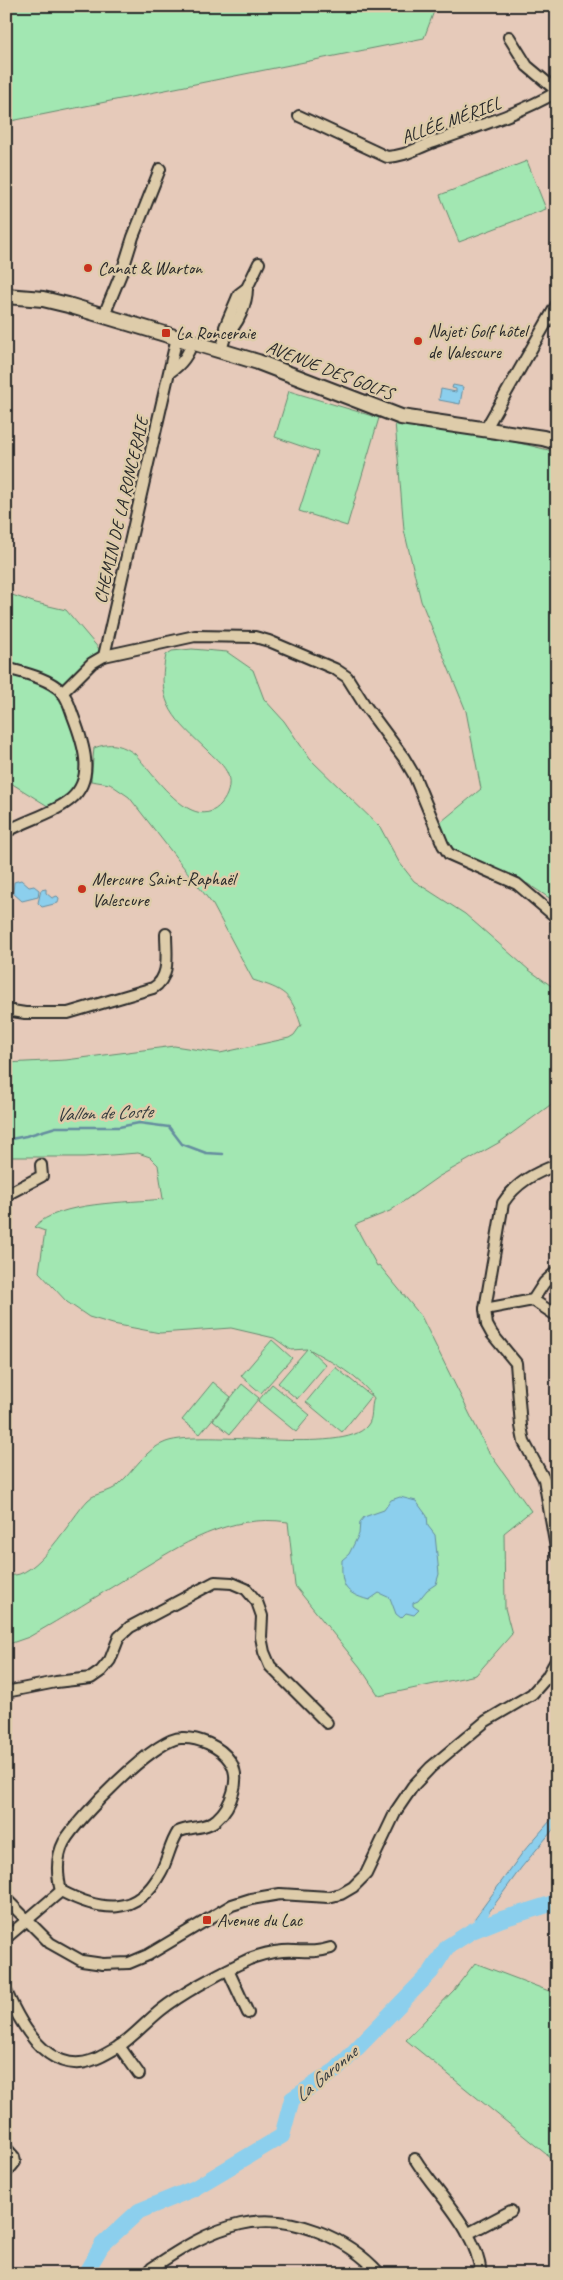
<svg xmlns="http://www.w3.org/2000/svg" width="563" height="2280" font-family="Caveat,sans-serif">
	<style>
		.green { fill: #a2e7b2; stroke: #66896e }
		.water { fill: #8ccfed; stroke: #658d9f }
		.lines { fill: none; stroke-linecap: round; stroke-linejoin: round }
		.stream { stroke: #658d9f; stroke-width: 2.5 }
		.canal { stroke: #8ccfed; stroke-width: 9 }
		.river { stroke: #8ccfed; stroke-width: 16 }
		.minor-casing { stroke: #2b2b2b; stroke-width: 14 }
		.secondary-casing { stroke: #2b2b2b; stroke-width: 18 }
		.minor { stroke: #deccaa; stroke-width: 10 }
		.secondary { stroke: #deccaa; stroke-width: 14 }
		.poi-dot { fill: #c8321e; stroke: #deccaa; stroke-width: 2 }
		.labels { text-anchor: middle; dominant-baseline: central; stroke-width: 5; stroke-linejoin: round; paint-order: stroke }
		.street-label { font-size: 18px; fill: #2b2b2b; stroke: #deccaa }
		.poi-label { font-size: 18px; fill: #2b2b2b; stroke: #deccaa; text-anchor: start }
		.water-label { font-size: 19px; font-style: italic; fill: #353b3e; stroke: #deccaa }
	</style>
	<rect width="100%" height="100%" fill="#e6caba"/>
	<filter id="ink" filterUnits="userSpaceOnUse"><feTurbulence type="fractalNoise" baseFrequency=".02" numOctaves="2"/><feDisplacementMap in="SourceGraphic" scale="10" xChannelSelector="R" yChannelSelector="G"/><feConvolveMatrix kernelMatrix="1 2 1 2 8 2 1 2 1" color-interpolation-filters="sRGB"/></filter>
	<g filter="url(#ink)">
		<g class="green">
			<path d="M6,6H436L424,38L6,122Z"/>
			<path d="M527,161L546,209L459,242L440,195Z"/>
			<path d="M289,391L379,418L347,526L299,511L318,452L275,437Z"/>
			<path d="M396,414L557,452V903L528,884L455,858L436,826L481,789L466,711L421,601L404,530L395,422Z"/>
			<path d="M6,593L36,603L66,610L100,650C96,662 78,668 70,677C65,683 64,693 61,700C72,717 87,770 75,789C70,796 58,803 51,808L6,780Z"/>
			<path d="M192,649L227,652L253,670L264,699L284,721L310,759L380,827L399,862L414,881L465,914L529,970L557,990V1100L500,1142L438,1177L390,1211L355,1225L377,1266L379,1265L421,1316L488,1451L531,1511L504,1533L505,1608L512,1634L476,1675L379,1696L360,1667L295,1586L288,1522C229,1513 181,1545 133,1574C99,1595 64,1617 29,1637L6,1645V1579L8,1575C37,1581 71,1517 88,1500C96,1492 110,1493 118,1485C134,1471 145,1449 166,1442C205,1428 343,1456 367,1426C374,1418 370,1408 374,1398C359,1376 332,1362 309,1349L326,1365L297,1399L278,1383L307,1349L291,1350L274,1338L231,1328L160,1333L113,1324L89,1317L67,1302L39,1272L45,1231L34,1227C59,1201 128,1203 163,1199L158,1165L150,1157L138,1153L84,1157H6V1063L66,1060L174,1046L220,1053L289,1038L294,1035L301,1025C291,993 284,990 253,980L213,905L129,797L110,784L91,781L94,748C110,742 121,744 135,754C152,772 193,836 221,804C228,796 231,785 228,775C225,766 216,759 209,752C176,720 155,705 166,655L172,651Z"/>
			<path d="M272,1340L292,1358L261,1393L241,1376Z"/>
			<path d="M335,1367L371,1396L342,1432L306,1402Z"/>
			<path d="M213,1382L231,1397L200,1434L182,1420Z"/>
			<path d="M242,1384L259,1398L230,1434L213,1420Z"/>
			<path d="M272,1384L310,1415L296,1432L258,1401Z"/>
			<path d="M475,1963L557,1994V2163L406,2040L454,1990Z"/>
		</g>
		<g class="water">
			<path d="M453,385L463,387L460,404L439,400L441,389L456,392V389L452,388Z"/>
			<path d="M21,880L29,887L34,886L39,890L38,897L22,901L13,893L14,882Z"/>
			<path d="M46,889V893L52,898L57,896L59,898L58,903L42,907L38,903L41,890Z"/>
			<path d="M400,1497L416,1501L427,1516L428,1526L435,1535L439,1574L436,1584L427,1590L418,1601L413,1603V1606L419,1610L414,1615L406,1613L401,1618L396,1614L390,1598L379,1593L369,1600C344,1593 341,1586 342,1560L349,1554L359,1534L360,1522L364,1517L384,1510L391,1500Z"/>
			<path d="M557,1813V1825L521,1868L481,1923L475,1918L523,1852Z"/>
		</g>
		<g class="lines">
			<path class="stream" d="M6,1140L26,1136L56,1127H119L139,1123L169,1127L182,1144L206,1153L223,1154"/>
			<path class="canal" d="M472,1931L485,1912"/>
			<path class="river" d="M85,2274L102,2245L139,2211L193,2189L282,2136L292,2099L336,2070L431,1972L447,1947L472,1931L502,1919L557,1902"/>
			<defs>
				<g id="minor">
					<path d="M509,37L527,66L557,91"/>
					<path d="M299,116L387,157C407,156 416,148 434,142C478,126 516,115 557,92"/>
					<path d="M104,315L123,269L133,237L160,169"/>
					<path d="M226,334C238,326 247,303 247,288"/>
					<path d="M221,350L226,334L225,327L239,294L247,288L259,263"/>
					<path d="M170,372C182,364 188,355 193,341"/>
					<path d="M485,430L557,304"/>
					<path d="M104,656L177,337"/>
					<path d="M6,668C24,673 49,678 62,692C68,699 70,708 73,716C83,742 96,778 71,799C53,814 26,820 6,832"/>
					<path d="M62,693L92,663L104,656L195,636L255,637L269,641L335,669L347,677L364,704L404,758L414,775L443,845L449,854L517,884L557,918"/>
					<path d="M6,1010L25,1013H68L153,988C171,977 166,954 166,934"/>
					<path d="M557,1165C534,1173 516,1183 503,1203L485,1309L487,1325L492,1334L516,1363L521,1426L524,1442L544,1479L557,1554"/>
					<path d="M6,1195L42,1176L41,1165"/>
					<path d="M533,1300L557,1316"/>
					<path d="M485,1309L533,1300L544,1283L557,1271"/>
					<path d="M6,1692L56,1682L91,1678L101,1671L110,1660L119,1637L130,1627L215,1582L232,1583L246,1589L257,1602L262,1616L261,1637L264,1652L270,1666L327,1723"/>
					<path d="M6,1899L50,1943L82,1961L103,1964L129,1963L148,1955L232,1905L251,1899L280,1894L328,1897L341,1894L353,1887L366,1874L396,1811L413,1786L431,1767L486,1721L532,1694L547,1677L557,1659"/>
					<path d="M6,1938L61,1891C57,1875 56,1857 64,1842C77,1819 155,1738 181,1738C198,1737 220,1746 230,1761C242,1778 231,1807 217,1819C207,1829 190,1826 178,1832C170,1844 168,1859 161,1872C137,1917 101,1912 61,1891"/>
					<path d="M228,1970L248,2013"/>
					<path d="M6,1991C18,2019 42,2066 80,2063C93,2062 106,2054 118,2047C133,2037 146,2022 161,2010C181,1994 216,1975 239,1964C252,1957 268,1952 283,1951C301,1950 312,1954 331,1948"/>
					<path d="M119,2046L139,2074"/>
					<path d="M6,2148L14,2157L15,2162L6,2173"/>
					<path d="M415,2159C438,2196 476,2228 481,2274"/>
					<path d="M469,2233L511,2211"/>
					<path d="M147,2274L152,2268C179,2250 208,2231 241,2224C291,2213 347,2237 380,2274"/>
				</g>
				<path id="secondary" d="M6,296L43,299L68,305L258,362L401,417L543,438L557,442"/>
			</defs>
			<use href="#minor" class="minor-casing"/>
			<use href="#secondary" class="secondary-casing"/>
			<use href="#minor" class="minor"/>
			<use href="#secondary" class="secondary"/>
		</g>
	</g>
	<g class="poi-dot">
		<circle cx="88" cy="268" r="5"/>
		<rect x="161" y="328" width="10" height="10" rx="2.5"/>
		<circle cx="418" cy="341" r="5"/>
		<circle cx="82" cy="889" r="5"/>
		<rect x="202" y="1915" width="10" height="10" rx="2.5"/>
	</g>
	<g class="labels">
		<g class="street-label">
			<text transform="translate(451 120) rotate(-20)">ALLÉE MÉRIEL</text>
			<text transform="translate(330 370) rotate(21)">AVENUE DES GOLFS</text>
			<text transform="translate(121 510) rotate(-77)">CHEMIN DE LA RONCERAIE</text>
		</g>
		<g class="poi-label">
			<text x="98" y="268">Canat &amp; Warton</text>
			<text x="428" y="331">Najeti Golf hôtel<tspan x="428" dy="21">de Valescure</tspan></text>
			<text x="176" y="333">La Ronceraie</text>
			<text x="92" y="879">Mercure Saint-Raphaël<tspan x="92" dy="21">Valescure</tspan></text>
			<text x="217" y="1920">Avenue du Lac</text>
		</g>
		<g class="water-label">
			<text transform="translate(104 1113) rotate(-2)">Vallon de Coste</text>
			<text transform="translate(326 2074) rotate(-40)">La Garonne</text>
		</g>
	</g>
	<rect width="563" height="2280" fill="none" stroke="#deccaa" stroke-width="25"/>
	<rect x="12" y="12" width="538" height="2255" fill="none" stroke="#2b2b2b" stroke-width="2" filter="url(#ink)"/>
</svg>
